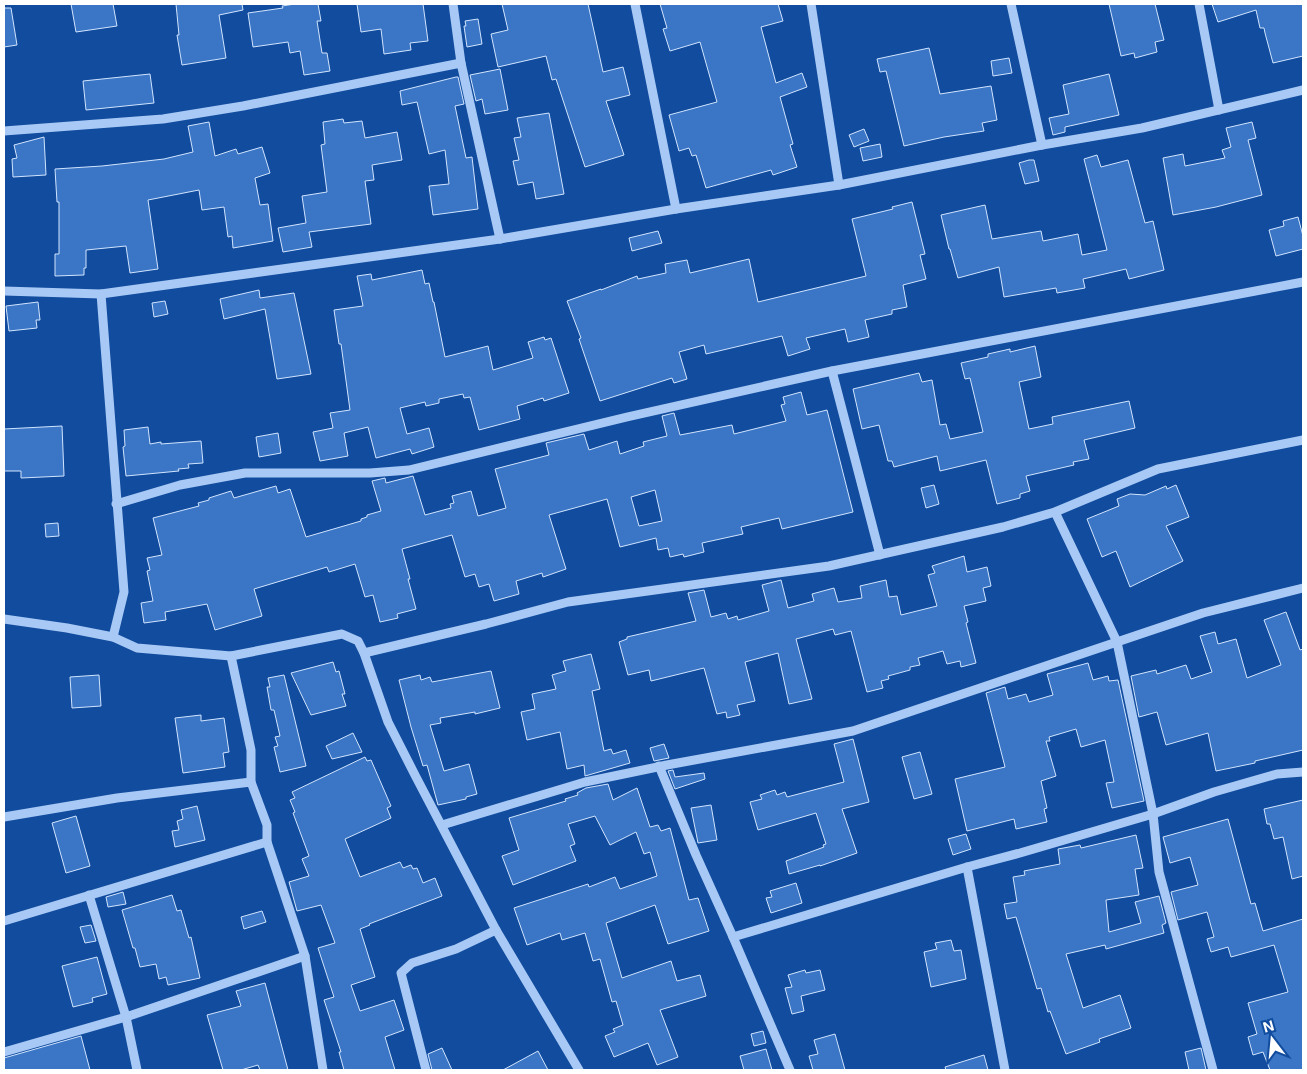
<svg xmlns="http://www.w3.org/2000/svg" width="1307" height="1074" font-family="Inter,sans-serif">
	<style>
		.building { fill: #3a76c5; stroke: #d1e4fe; fill-rule: evenodd }
		.lines { fill: none; stroke-linecap: round; stroke-linejoin: round }
		.minor { stroke: #a8c9f5; stroke-width: 9 }
	</style>
	<rect width="100%" height="100%" fill="#114c9e"/>
	<g class="building">
		<path d="M71,4H113L117,26L76,32Z"/>
		<path d="M176,4H242L243,10L219,15L226,58L182,65L177,35H179Z"/>
		<path d="M295,4H318L321,21H317L322,53H327L330,71L304,75L300,51L290,53L288,42L253,47L248,13L283,8L282,6Z"/>
		<path d="M357,4H423L428,41L410,43L411,50L384,54L381,29L361,32Z"/>
		<path d="M502,4H588L603,72L623,67L630,95L606,101L624,155L585,167L556,79L552,80L546,56L498,67L491,34L508,30Z"/>
		<path d="M660,4H778L783,21L761,27L776,83L802,73L807,87L780,97L793,144L790,145L797,167L773,175L771,170L706,188L696,155L692,156L689,148L679,151L669,115L717,102L700,42L670,51L663,29L667,28Z"/>
		<path d="M1109,4H1155L1164,40L1155,42L1157,52L1135,58L1134,53L1121,56Z"/>
		<path d="M1212,4H1303V56L1273,63L1265,33L1264,28H1260L1256,10L1218,22Z"/>
		<path d="M4,8H11L17,45L4,47Z"/>
		<path d="M478,19L482,44L467,47L464,26H466L465,21Z"/>
		<path d="M929,48L940,94L991,86L997,120L982,123L984,131L944,137L904,146L886,71L880,72L877,59Z"/>
		<path d="M1009,58L1012,73L993,76L991,61Z"/>
		<path d="M500,69L508,110L485,114L482,99L476,101L470,75Z"/>
		<path d="M150,74L154,103L86,110L83,81Z"/>
		<path d="M1109,74L1119,115L1065,127V132L1053,135L1049,118L1069,114L1063,85Z"/>
		<path d="M456,77H458L464,104L455,106L466,158L472,157L478,209L433,215L429,186L449,184L445,150L429,154L417,102L402,105L400,91Z"/>
		<path d="M549,113L564,194L536,199L533,182L518,185L513,161L519,160L514,138L521,137L517,118Z"/>
		<path d="M343,119L344,123L362,121L365,138L397,132L402,160L372,165L374,180L365,181L371,224L309,232L312,247L283,252L278,228L306,223L302,196L327,192L321,145L325,144L323,122Z"/>
		<path d="M209,122L215,156L236,149L238,154L262,147L270,173L255,178L260,205L268,204L273,241L233,248L232,236L228,237L224,207L202,210L199,190L148,200L158,269L130,273L126,246L86,250V268H84V275L55,276V254H59V202H57L55,169L102,166L164,159L193,152L188,126Z"/>
		<path d="M1252,122L1256,138L1248,140L1262,195L1216,207L1173,215L1163,158L1183,154L1185,166L1225,158L1222,150L1231,147L1226,128Z"/>
		<path d="M864,129L869,141L854,147L849,135Z"/>
		<path d="M44,137L46,175L13,177L12,159L17,158L14,145Z"/>
		<path d="M880,144L882,157L863,161L860,148Z"/>
		<path d="M1097,155L1101,167L1128,160L1145,223L1153,221L1164,270L1129,279L1126,269L1083,279L1085,288L1057,293L1056,288L1004,297L999,267L958,278L950,249H949L941,215L985,205L992,239L1041,231L1043,241L1078,234L1082,255L1107,250L1084,159Z"/>
		<path d="M1029,160H1034L1039,181L1025,184L1019,163Z"/>
		<path d="M912,202L925,254L920,255L926,279L903,285L907,307L892,310V314L865,320L869,337L848,342L845,329L806,338L810,349L788,356L782,336L706,354L704,345L679,352L687,379L674,383L672,378L600,401L579,339L581,338L567,301L601,289V290L637,276L638,279L666,273L665,264L687,260L690,273L749,259L758,302L866,276L852,219L893,209L892,207Z"/>
		<path d="M1298,217L1303,236V249L1276,256L1269,230L1284,226L1283,221Z"/>
		<path d="M658,231L662,243L632,251L629,238Z"/>
		<path d="M422,270L425,284L429,283L433,302H434L445,357L488,346L493,370L533,358L528,342L544,337L545,340L551,338L569,393L544,401L543,398L517,406L520,419L479,430L470,397L464,398L463,394L439,399V403L426,406L425,402L400,408L407,434L429,428L434,447L412,454L410,449L376,458L368,427L344,433L348,456L320,461L313,432L333,428L330,413L350,410L341,344H339L334,310L363,306L357,276L371,274L372,280Z"/>
		<path d="M259,290L260,298L294,293L311,374L277,379L265,309L224,319L220,299Z"/>
		<path d="M165,301L168,314L154,317L152,303Z"/>
		<path d="M38,302L40,320H36L37,328L9,331L6,306Z"/>
		<path d="M1035,346L1041,377L1019,382L1029,429L1053,424L1052,417L1129,401L1135,428L1084,440L1089,459L1073,462L1074,465L1026,476L1030,491L1020,494V498L997,504L986,460L940,471L937,456L894,467L892,461H888L879,425L862,429L853,389L919,373L922,382L932,380L940,425L946,424L950,439L983,432L970,378L965,379L961,363L988,357V354L1010,349V352Z"/>
		<path d="M801,392L807,415L827,410L853,512L782,529L779,518L741,527L743,534L702,543L704,552L684,557L683,554L670,557L668,548L658,550L656,538L620,547L607,499L549,515L566,569L543,577L542,573L516,581L519,594L494,601L489,584L479,587L475,574L465,577L452,535L402,549L410,579H408L416,609L397,614L398,618L380,622L373,595L365,597L355,564L329,572L327,567L254,589L262,616L215,630L207,604L165,612L166,620L144,623L141,603L153,601L147,571L150,570L147,558L162,555L153,518L199,506L198,503L209,500V498L231,491L234,498L276,486L278,493L290,489L306,537L361,521V519L367,517V515L381,511L372,481L385,478L386,483L413,476L425,515L451,508L450,504L454,503L452,496L471,491L478,516L506,508L495,469L549,455L546,443L584,434L589,450L617,441L620,454L644,446L643,442L667,436L662,416L674,413L680,435L732,425L734,434L786,421L781,405L785,404L783,397ZM655,490L662,521L639,526L631,497Z"/>
		<path d="M62,426L64,476L21,478V471H4V429Z"/>
		<path d="M148,427L150,444L161,442V444L201,441L203,463L188,464L189,468L178,469L179,471L126,476L123,447L125,446L124,430Z"/>
		<path d="M278,433L281,453L259,457L256,437Z"/>
		<path d="M934,485L939,504L926,508L921,488Z"/>
		<path d="M1176,485L1189,517L1166,526L1183,561L1130,587L1116,551L1102,557L1087,519L1119,506L1117,499L1130,494L1145,495L1166,486L1167,489Z"/>
		<path d="M58,523L59,536L46,537L45,524Z"/>
		<path d="M964,556L967,572L987,567L991,586L983,588L986,601L964,606L968,622L966,623L976,663L961,667L960,661L947,664L943,651L918,658L920,665L910,667V670L888,676L889,679L881,681L883,688L867,692L851,631L835,635L833,629L796,639L812,699L789,704L778,653L745,662L755,701L737,705L740,715L727,718L726,712L717,714L704,668L651,681L649,670L628,675L619,642L627,639V637L696,621L688,593L704,590L711,617L726,613L728,619L737,616L738,620L769,611L762,585L781,580L788,608L814,601L812,594L834,588L838,602L862,598L860,586L886,580L889,597L897,596L901,615L937,606L928,575L935,573L932,566Z"/>
		<path d="M1286,612L1300,650L1303,649V750L1255,761V763L1216,771L1208,733L1166,745L1157,712L1139,717L1131,676L1156,670L1157,674L1186,665L1191,679L1212,672L1200,636L1215,632L1218,644L1236,639L1247,678L1281,665L1264,620Z"/>
		<path d="M591,654L600,689L592,691L604,751L611,749L613,754L626,750L630,763L585,776L584,765L567,769L560,732L527,740L521,712L535,709L532,694L556,689L552,675L566,671L563,661Z"/>
		<path d="M333,662L336,672L339,671L345,694H342L346,706L311,715L291,673Z"/>
		<path d="M1088,663L1093,680L1108,676L1109,681L1118,680L1144,801L1112,808L1106,783L1114,782L1105,740L1081,747L1076,729L1049,737L1050,741H1046L1056,776L1041,781L1047,808L1044,809L1047,822L1016,829L1014,819L967,831L955,779L1005,767L986,693L1005,687L1008,699L1026,694L1029,702L1053,695L1047,674Z"/>
		<path d="M491,671L500,708L475,714V712L440,718L441,723L430,725L444,771L469,764L477,794L466,797V799L438,805L427,765L423,766L411,727L399,680L420,675L421,680L430,677L432,682Z"/>
		<path d="M99,675L101,706L72,708L70,677Z"/>
		<path d="M284,675L306,766L280,772L274,747L278,746L275,737L280,736L274,710H271L267,687H270L268,678Z"/>
		<path d="M201,715V721L224,718L229,752L223,753L225,767L183,773L175,718Z"/>
		<path d="M353,733L362,752L332,759L326,746Z"/>
		<path d="M853,739L869,802L842,809L857,853L820,866V865L789,874L786,861L824,847L823,845L826,844L816,813L758,830L750,802L762,799L760,795L775,790L777,795L785,792L787,797L844,782L834,744Z"/>
		<path d="M664,744L669,758L654,761L650,748Z"/>
		<path d="M920,752L932,794L914,799L902,757Z"/>
		<path d="M365,757L367,761L371,760L391,806L387,808L391,818L345,839L360,877L400,862L403,868L411,865L413,869L417,868L423,883L435,878L442,896L369,924L370,925L360,929L375,977L351,985L360,1011L394,1000L404,1030L385,1037L395,1070H344L339,1052H341L324,1000L334,997L318,948L335,943L321,905L297,911L289,882L309,876L302,859L309,856L293,813L295,812L290,800L295,798L292,792Z"/>
		<path d="M673,770L675,777L704,773L705,779L675,789L668,771Z"/>
		<path d="M608,784L613,800L637,788L650,827L658,825L661,831L670,828L689,900L698,898L709,931L668,944L655,905L606,923L622,978L671,961L677,981L700,975L706,996L660,1010L678,1057L657,1065L648,1043L614,1057L605,1036L615,1032L613,1029L623,1025L616,1001L612,1002L600,959L593,961L585,933L562,940L560,933L527,945L514,908L588,884L589,887L615,877L620,889L657,876L650,852L644,854L636,832L610,845L595,816L568,824L575,844L570,846L576,861L513,885L502,856L519,850L509,818L566,801L565,799L578,795L577,793L586,788Z"/>
		<path d="M1303,800V876L1292,879L1283,837L1274,839L1270,824H1267L1264,809Z"/>
		<path d="M711,805L717,840L698,843L691,808Z"/>
		<path d="M197,806L205,840L175,847L172,831L179,830L177,821L183,819L181,810Z"/>
		<path d="M76,816L90,866L66,873L52,823Z"/>
		<path d="M1228,819L1251,904L1255,903L1263,931L1303,919V1070H1270L1263,1052L1253,1055L1248,1037L1257,1034L1248,1003L1288,992L1274,945L1231,957L1228,947L1211,952L1207,939L1214,937L1207,912L1178,920L1171,892L1198,885L1190,857L1170,863L1163,837Z"/>
		<path d="M966,834L971,849L953,855L948,839Z"/>
		<path d="M1136,835L1143,868L1135,869L1139,895L1106,900L1109,932L1141,923L1135,902L1159,896L1166,923L1162,925L1164,933L1106,949L1105,945L1066,954L1083,1008L1120,995L1131,1028L1099,1039L1100,1042L1066,1054L1050,1011L1048,1012L1041,988L1037,989L1016,917L1007,919L1004,904L1017,902L1013,877L1025,875L1024,871L1060,864L1058,849L1080,845L1081,848Z"/>
		<path d="M796,883L802,903L771,913L766,898L772,897L770,891Z"/>
		<path d="M123,892L126,904L108,907L106,897Z"/>
		<path d="M172,895L177,911L181,910L189,938L191,937L200,978L168,985L166,977L159,979L156,964L140,967L135,948H133L122,910Z"/>
		<path d="M262,911L266,922L244,929L241,917Z"/>
		<path d="M91,925L96,941L85,943L80,927Z"/>
		<path d="M951,940L954,951L961,950L966,979L931,987L924,952L937,949L935,943Z"/>
		<path d="M97,957L107,994L92,998L93,1002L73,1007L62,966Z"/>
		<path d="M805,970L806,973L820,970L825,990L801,996L804,1011L792,1014L785,988L792,987L788,975Z"/>
		<path d="M265,983L288,1070H260L258,1065L241,1070H223L207,1015L241,1006L236,991Z"/>
		<path d="M763,1031L766,1043L754,1046L751,1034Z"/>
		<path d="M835,1034L845,1070H813L809,1056L818,1054L814,1040Z"/>
		<path d="M81,1036L90,1070H4V1058Z"/>
		<path d="M442,1048L452,1070H432L428,1054Z"/>
		<path d="M1201,1048L1206,1070H1189L1185,1052Z"/>
		<path d="M766,1049L772,1070H744L740,1056Z"/>
		<path d="M538,1051L548,1070H503Z"/>
		<path d="M984,1055L988,1070H946L945,1067Z"/>
	</g>
	<g class="lines">
		<g class="minor">
			<path d="M453,4L461,63L500,239"/>
			<path d="M635,4L676,209"/>
			<path d="M811,4L839,185"/>
			<path d="M1011,4L1042,145"/>
			<path d="M1199,4L1219,110"/>
			<path d="M4,131L163,119L243,106L461,63"/>
			<path d="M4,291L101,294L500,239L676,209L839,185L1042,145L1142,128L1303,90"/>
			<path d="M101,294L124,592L113,637"/>
			<path d="M832,371L880,555"/>
			<path d="M116,504L180,485L245,473H370L409,470L627,417L832,371L1303,282"/>
			<path d="M1055,512L1117,642L1153,814L1159,872L1213,1070"/>
			<path d="M4,619L67,628L113,637L137,648L231,656L342,634L358,641L364,653L388,722L416,777L496,930L579,1070"/>
			<path d="M364,653L486,624L568,602L829,566L1003,527L1055,512L1158,469L1303,440"/>
			<path d="M231,656L251,750V782L267,825V842L305,956L323,1070"/>
			<path d="M659,766L696,855L733,937"/>
			<path d="M4,817L117,798L251,782"/>
			<path d="M442,825L585,782L667,765L853,731L1203,613L1303,588"/>
			<path d="M967,867L1005,1070"/>
			<path d="M89,895L126,1017L137,1070"/>
			<path d="M4,921L267,842"/>
			<path d="M4,1052L126,1017L305,956"/>
			<path d="M426,1070L401,973L412,963L456,949L496,930"/>
			<path d="M790,1070L733,937L967,867L1020,853L1153,814L1214,792L1277,774L1303,772"/>
		</g>
	</g>
	<rect width="1307" height="1074" fill="none" stroke="#ffffff" stroke-width="10"/>
	<g transform="translate(1272 1039) rotate(344)" stroke="#114c9e" stroke-width="4" paint-order="stroke">
	<path d="M0-4L9 19L0 12L-9 19Z" fill="#ffffff"/>
	<text y="-8" font-size="14" font-weight="bold" text-anchor="middle" fill="#ffffff">N</text>
	</g>
</svg>
